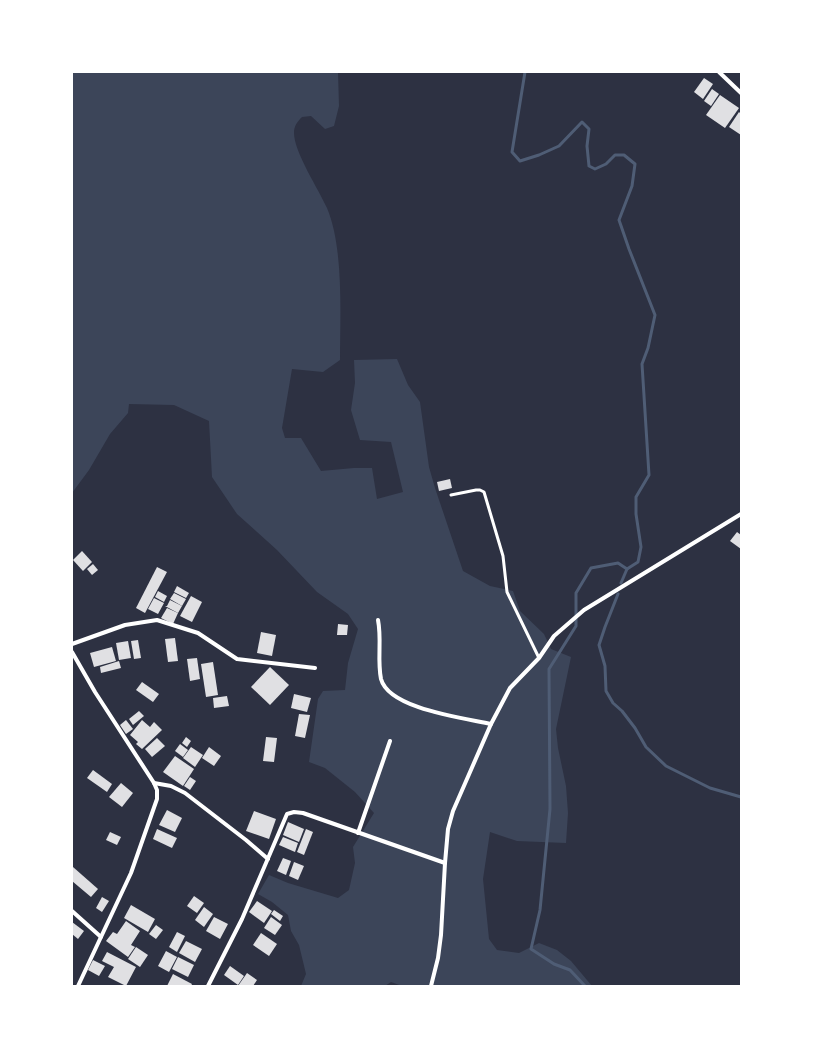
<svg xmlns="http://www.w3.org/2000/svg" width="813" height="1058" font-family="'IBM Plex Sans',sans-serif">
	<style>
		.green { fill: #3c4559 }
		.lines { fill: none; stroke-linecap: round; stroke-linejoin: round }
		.stream { stroke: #4f5d75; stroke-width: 3 }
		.building { fill: #e0e0e3 }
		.service { stroke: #fff; stroke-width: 3 }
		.minor { stroke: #fff; stroke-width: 4 }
	</style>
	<rect width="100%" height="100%" fill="#2d3142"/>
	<path class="green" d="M72,72H338L339,106L334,126L325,129L311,116L302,117C297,122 294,126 294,133C294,152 319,190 327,208C344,248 340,316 340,360L323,372L292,369L282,428L285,438H301L321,471L354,468H372L377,499L403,492L391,442L360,440L351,410L355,383L354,360L397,359L408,385L420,402L429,467L435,488L463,571L490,586L513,591L520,611L544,634L551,649L571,657L556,729L558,748L566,786L568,813L566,843L517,841L490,832L483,879L489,939L497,950L519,953L539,943L557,950L571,961L592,986H402L391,982L385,986H301L306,974L299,945L291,931L288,915L272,902L258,894L269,875L288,883L338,898L349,890L355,863L353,847L374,813L355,792L325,768L309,762L318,699L323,691L345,690L348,663L358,629L348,614L317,592L277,550L237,514L212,477L209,421L174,405L129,404L128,413L110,434L89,470L72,493Z"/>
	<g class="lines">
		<g class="stream">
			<path d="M525,72L512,152L520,161L539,155L559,146L582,122L589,129L587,146L589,166L595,169L606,164L615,155H624L635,164L632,186L619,220L629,249L655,315L648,348L642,364L649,475L636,497V514L641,547L638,562L627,569L618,563L591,568L576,593V626L549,669L550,809L540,910L531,949L554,964L570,970L585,986"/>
			<path d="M621,583L627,569"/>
			<path d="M618,594L605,627L599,645L605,666L606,691L613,703L622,711L635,728L646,747L666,766L710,788L741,797"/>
		</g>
	</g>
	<g class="building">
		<path d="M704,78L713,84L703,99L694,92Z"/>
		<path d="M712,89L719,94L711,106L704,101Z"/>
		<path d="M720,95L739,108L725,128L706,115Z"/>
		<path d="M739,112L741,114V135L729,127Z"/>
		<path d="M450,479L452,488L439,491L437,482Z"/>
		<path d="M737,532L741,535V549L730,541Z"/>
		<path d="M82,551L92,562L83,571L73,560Z"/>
		<path d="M93,564L98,570L92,575L87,569Z"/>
		<path d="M157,567L167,572L145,613L136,608Z"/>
		<path d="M177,586L189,593L186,598L174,592Z"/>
		<path d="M158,591L167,596L164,602L155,597Z"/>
		<path d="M174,593L186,599L182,606L170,599Z"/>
		<path d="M191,596L202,602L192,622L180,616Z"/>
		<path d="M154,598L164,603L158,614L148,609Z"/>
		<path d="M170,600L182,606L178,613L165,606H167Z"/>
		<path d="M167,608L178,613L173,624L161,618Z"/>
		<path d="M338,624L348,625L347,635H337Z"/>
		<path d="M261,632L276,635L272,656L257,653Z"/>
		<path d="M175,638L178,661L168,662L165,639Z"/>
		<path d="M138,640L141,658L134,659L131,641Z"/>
		<path d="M128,641L131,658L119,660L116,643Z"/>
		<path d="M112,647L116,661L94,667L90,653Z"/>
		<path d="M197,658L200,679L190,681L187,659Z"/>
		<path d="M119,661L121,668L101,673L100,667Z"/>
		<path d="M213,662L218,695L206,697L201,664Z"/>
		<path d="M270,667L289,685L270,705L251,687Z"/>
		<path d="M142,682L159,694L153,702L136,690Z"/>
		<path d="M294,694L311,698L307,712L291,708Z"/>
		<path d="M227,696L229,706L214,708L213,698Z"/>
		<path d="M139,711L144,716L133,725L129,719Z"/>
		<path d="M299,714L310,715L305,738L295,736Z"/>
		<path d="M126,720L133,729L126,734L120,725Z"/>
		<path d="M142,720L150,727L154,722L162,730L142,749L136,744L138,742L130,735Z"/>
		<path d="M186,737L191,741L187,747L182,743Z"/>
		<path d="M266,737L277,738L274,762L263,761Z"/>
		<path d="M157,738L165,746L152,757L145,749Z"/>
		<path d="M180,744L188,750L183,757L175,751Z"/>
		<path d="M191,747L203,755L195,767L183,758Z"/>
		<path d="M209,747L221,756L214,766L202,758Z"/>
		<path d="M175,756L194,769L183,786L163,772Z"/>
		<path d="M93,770L112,784L107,792L87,778Z"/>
		<path d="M190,777L196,781L190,790L184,786Z"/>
		<path d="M121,783L133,793L122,807L109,797Z"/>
		<path d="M167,810L182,818L175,832L159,825Z"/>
		<path d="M254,811L276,819L269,839L246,831Z"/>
		<path d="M288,822L304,829L299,842L283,835Z"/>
		<path d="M157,829L177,838L172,848L153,839Z"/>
		<path d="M306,829L313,832L304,855L297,852Z"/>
		<path d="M110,832L121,837L117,845L106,840Z"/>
		<path d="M283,837L298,843L295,852L279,845Z"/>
		<path d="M283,858L291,861L286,875L277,871Z"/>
		<path d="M294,862L304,866L298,880L289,876Z"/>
		<path d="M73,867L98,889L91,897L72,881Z"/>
		<path d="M194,896L204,903L197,913L187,906Z"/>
		<path d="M102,897L109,901L102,912L96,908Z"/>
		<path d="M257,901L272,911L264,923L249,912Z"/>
		<path d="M131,905L155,919L148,932L124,918Z"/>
		<path d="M204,907L213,914L204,927L195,920Z"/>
		<path d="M274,910L283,916L280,921L271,914Z"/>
		<path d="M214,917L228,924L220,939L206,931Z"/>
		<path d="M271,917L282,925L275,935L264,928Z"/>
		<path d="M126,921L140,931L131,945L135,947L128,957L106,941L113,932L117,934Z"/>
		<path d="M72,922L84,931L78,939L72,934Z"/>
		<path d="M156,925L163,930L156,939L149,934Z"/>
		<path d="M177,932L185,936L177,952L169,947Z"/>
		<path d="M261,933L277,944L269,956L253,945Z"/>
		<path d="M186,941L202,949L195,962L179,953Z"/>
		<path d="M136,947L148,955L140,967L128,959Z"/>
		<path d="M166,951L177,957L169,972L158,966Z"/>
		<path d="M107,952L136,967L126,986L108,977L114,967L102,961Z"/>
		<path d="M178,957L194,965L188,977L172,969Z"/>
		<path d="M93,960L105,966L99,976L88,970Z"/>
		<path d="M230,966L244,976L238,985L224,975Z"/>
		<path d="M247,973L257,980L253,986H238Z"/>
		<path d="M173,974L192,984L191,986H167Z"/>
	</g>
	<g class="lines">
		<path class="service" d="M451,495L476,490H480L484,492L503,556L507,592L539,658"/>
		<g class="minor">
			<path d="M719,72L741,93"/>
			<path d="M378,620C382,640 377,659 381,679C389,709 464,718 491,724"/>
			<path d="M72,644L125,625L157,620L198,633L237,659L315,668"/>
			<path d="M72,652L95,692L154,783L157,790V799L131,873L78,986"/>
			<path d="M154,783L171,786L185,793L246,840L268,859"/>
			<path d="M358,833L390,741"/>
			<path d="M72,911L101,937"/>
			<path d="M208,986L242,919L287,814L294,812L303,813L445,863"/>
			<path d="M431,986L438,958L441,935L445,863L448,829L453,811L491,724L510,688L539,658L554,636L584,610L741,514"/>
		</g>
	</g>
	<rect width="813" height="1058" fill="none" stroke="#ffffff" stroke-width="146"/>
</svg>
